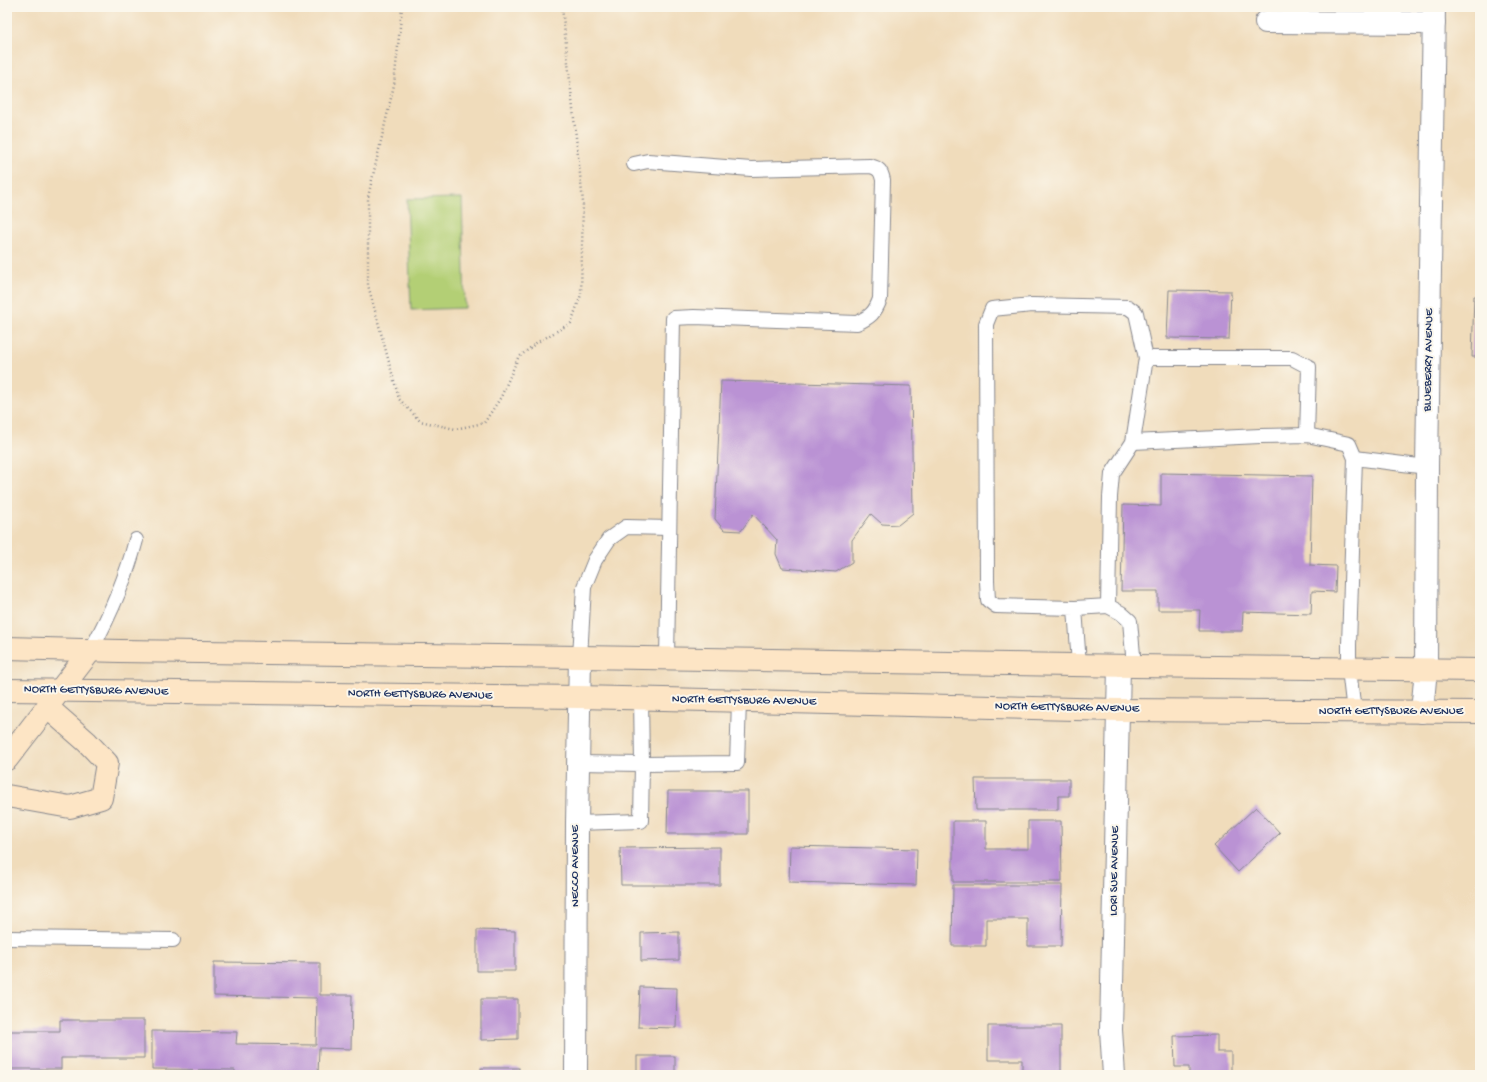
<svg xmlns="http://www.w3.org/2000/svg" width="1487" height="1082" font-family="'Gochi Hand',sans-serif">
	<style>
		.green { fill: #b3cf75; stroke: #677f6a }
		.building { fill: #ba92d4 }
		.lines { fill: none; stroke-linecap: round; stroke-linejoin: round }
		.lane-casing { stroke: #86868c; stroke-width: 16 }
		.street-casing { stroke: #86868c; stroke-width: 24 }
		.secondary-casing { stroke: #86868c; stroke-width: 24 }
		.path { stroke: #86868c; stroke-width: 2.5; stroke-dasharray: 1 3; stroke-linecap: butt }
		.lane { stroke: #fff; stroke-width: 14 }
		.street { stroke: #fff; stroke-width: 22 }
		.secondary { stroke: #fde5c5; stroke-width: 22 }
		.labels { text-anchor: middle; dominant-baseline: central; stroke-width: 4; stroke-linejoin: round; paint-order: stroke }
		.street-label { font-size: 12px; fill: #1b2f5e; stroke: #fbf7ec }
	</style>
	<rect width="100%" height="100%" fill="#fbf7ec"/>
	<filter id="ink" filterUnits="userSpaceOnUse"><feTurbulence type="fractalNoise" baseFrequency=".025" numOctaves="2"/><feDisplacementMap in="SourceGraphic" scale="8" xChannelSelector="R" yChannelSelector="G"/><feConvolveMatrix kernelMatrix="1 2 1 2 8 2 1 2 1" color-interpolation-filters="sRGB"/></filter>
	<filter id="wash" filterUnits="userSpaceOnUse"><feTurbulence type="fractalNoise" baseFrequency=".012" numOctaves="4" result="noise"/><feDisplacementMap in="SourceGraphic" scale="16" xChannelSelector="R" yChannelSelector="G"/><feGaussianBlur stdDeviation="0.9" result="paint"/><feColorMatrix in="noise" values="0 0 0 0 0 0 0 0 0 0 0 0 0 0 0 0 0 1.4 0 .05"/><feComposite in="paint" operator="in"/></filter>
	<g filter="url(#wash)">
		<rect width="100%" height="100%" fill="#f0dcbb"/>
		<path class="green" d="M462,198L465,308L411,310L407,199Z"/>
		<g id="blocks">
			<g class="building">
				<path d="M1169,290L1231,291L1229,339L1167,338Z"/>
				<path d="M1474,296H1480V357H1472Z"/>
				<path d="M721,381L911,386L913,513L898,525L882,524L871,514L852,540V562L836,572L782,568L776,554L777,540L753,514L741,531L724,530L715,519Z"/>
				<path d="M1161,473L1312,476L1310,565L1336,566L1335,592L1312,591L1311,614L1243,612L1242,631H1199L1200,610H1158V591H1121L1123,505L1161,506Z"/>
				<path d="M975,779H1069V796H1058V810H976Z"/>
				<path d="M668,791H748V834H667Z"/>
				<path d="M1256,807L1280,833L1238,872L1214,846Z"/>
				<path d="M953,821H986V849H1028V821H1061L1062,882H953Z"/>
				<path d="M790,846L917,849L916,885L789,882Z"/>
				<path d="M720,847V885H621L620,848Z"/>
				<path d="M953,885H1062L1061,946H1028V919H986V946H952Z"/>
				<path d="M477,930L515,931V971H477Z"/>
				<path d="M679,932V960L641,961V933Z"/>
				<path d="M214,962L320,963V995H352L351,1049L319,1048L318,1075H235V1070L152,1069V1031L237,1032L236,1044L316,1045L317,998L214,996Z"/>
				<path d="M640,987L677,988L676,1028L638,1027Z"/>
				<path d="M481,999H518V1039L481,1040Z"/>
				<path d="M60,1020H144V1058H61V1069H7V1031H60Z"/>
				<path d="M988,1026H1061V1075H1022V1060H988Z"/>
				<path d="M1217,1035V1052H1231V1075H1189V1067H1175L1174,1036Z"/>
				<rect x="637" y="1056" width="38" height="19"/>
				<rect x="481" y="1068" width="38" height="7"/>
			</g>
		</g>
	</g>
	<g filter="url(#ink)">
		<use href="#blocks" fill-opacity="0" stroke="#86868c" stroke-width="1"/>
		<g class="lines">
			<defs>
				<g id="lane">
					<path d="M634,164L648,161L751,169L870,166C879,168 881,171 883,180L880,299C875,313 870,317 857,323L694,317L673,318L667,658"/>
					<path d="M1146,358H1292L1309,367L1307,435"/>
					<path d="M1133,442L1260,436L1307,435L1349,444L1355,458L1349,645V669L1354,712"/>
					<path d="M1355,458L1427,467"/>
					<path d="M1075,608L1108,606"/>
					<path d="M91,650C110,615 126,579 136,540"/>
					<path d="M580,657L584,587L595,560L609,539L626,527L669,528"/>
					<path d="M1079,665L1075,608L996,606L988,600L987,581L986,324L992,309L1032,305L1128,307L1136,313L1146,358L1133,442L1112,474L1110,497L1108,606L1121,613L1130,621L1134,666"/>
					<path d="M641,698L642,764L737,763L739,701"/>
					<path d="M577,823L641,821L642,764L578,763"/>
					<path d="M7,938L173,940"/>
				</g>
				<g id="street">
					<path d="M1266,22L1434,23"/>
					<path d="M1422,712L1426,669L1427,467L1434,7"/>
					<path d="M576,1075L577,823L580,657"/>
					<path d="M1114,1075L1111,1030L1119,666"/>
				</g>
				<g id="secondary">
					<path d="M7,648L119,651L580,657L1134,666L1480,670"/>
					<path d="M7,690L579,697L1118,710L1480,712"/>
					<path d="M7,759L91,650"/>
					<path d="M7,796L70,807L101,798L107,763L87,742L47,707"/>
				</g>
			</defs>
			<use href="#lane" class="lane-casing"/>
			<use href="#street" class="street-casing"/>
			<use href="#secondary" class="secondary-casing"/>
			<path class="path" d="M402,7L394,85L368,197V285L399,399L420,421L455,429L484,423L501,397L518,358L536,343L571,323L581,295L583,202L562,7"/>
			<use href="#lane" class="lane"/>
			<use href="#street" class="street"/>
			<use href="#secondary" class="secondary"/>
		</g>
	</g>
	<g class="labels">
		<g class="street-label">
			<text transform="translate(1429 360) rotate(-89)">BLUEBERRY AVENUE</text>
			<text transform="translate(96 691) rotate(1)">NORTH GETTYSBURG AVENUE</text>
			<text transform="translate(420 695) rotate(1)">NORTH GETTYSBURG AVENUE</text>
			<text transform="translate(744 701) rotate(1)">NORTH GETTYSBURG AVENUE</text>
			<text transform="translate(1067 708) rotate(1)">NORTH GETTYSBURG AVENUE</text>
			<text x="1391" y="712">NORTH GETTYSBURG AVENUE</text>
			<text transform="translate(576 866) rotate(-90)">NECCO AVENUE</text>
			<text transform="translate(1115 871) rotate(-89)">LORI SUE AVENUE</text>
		</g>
	</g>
	<rect width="1487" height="1082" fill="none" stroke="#fbf7ec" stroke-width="24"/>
</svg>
